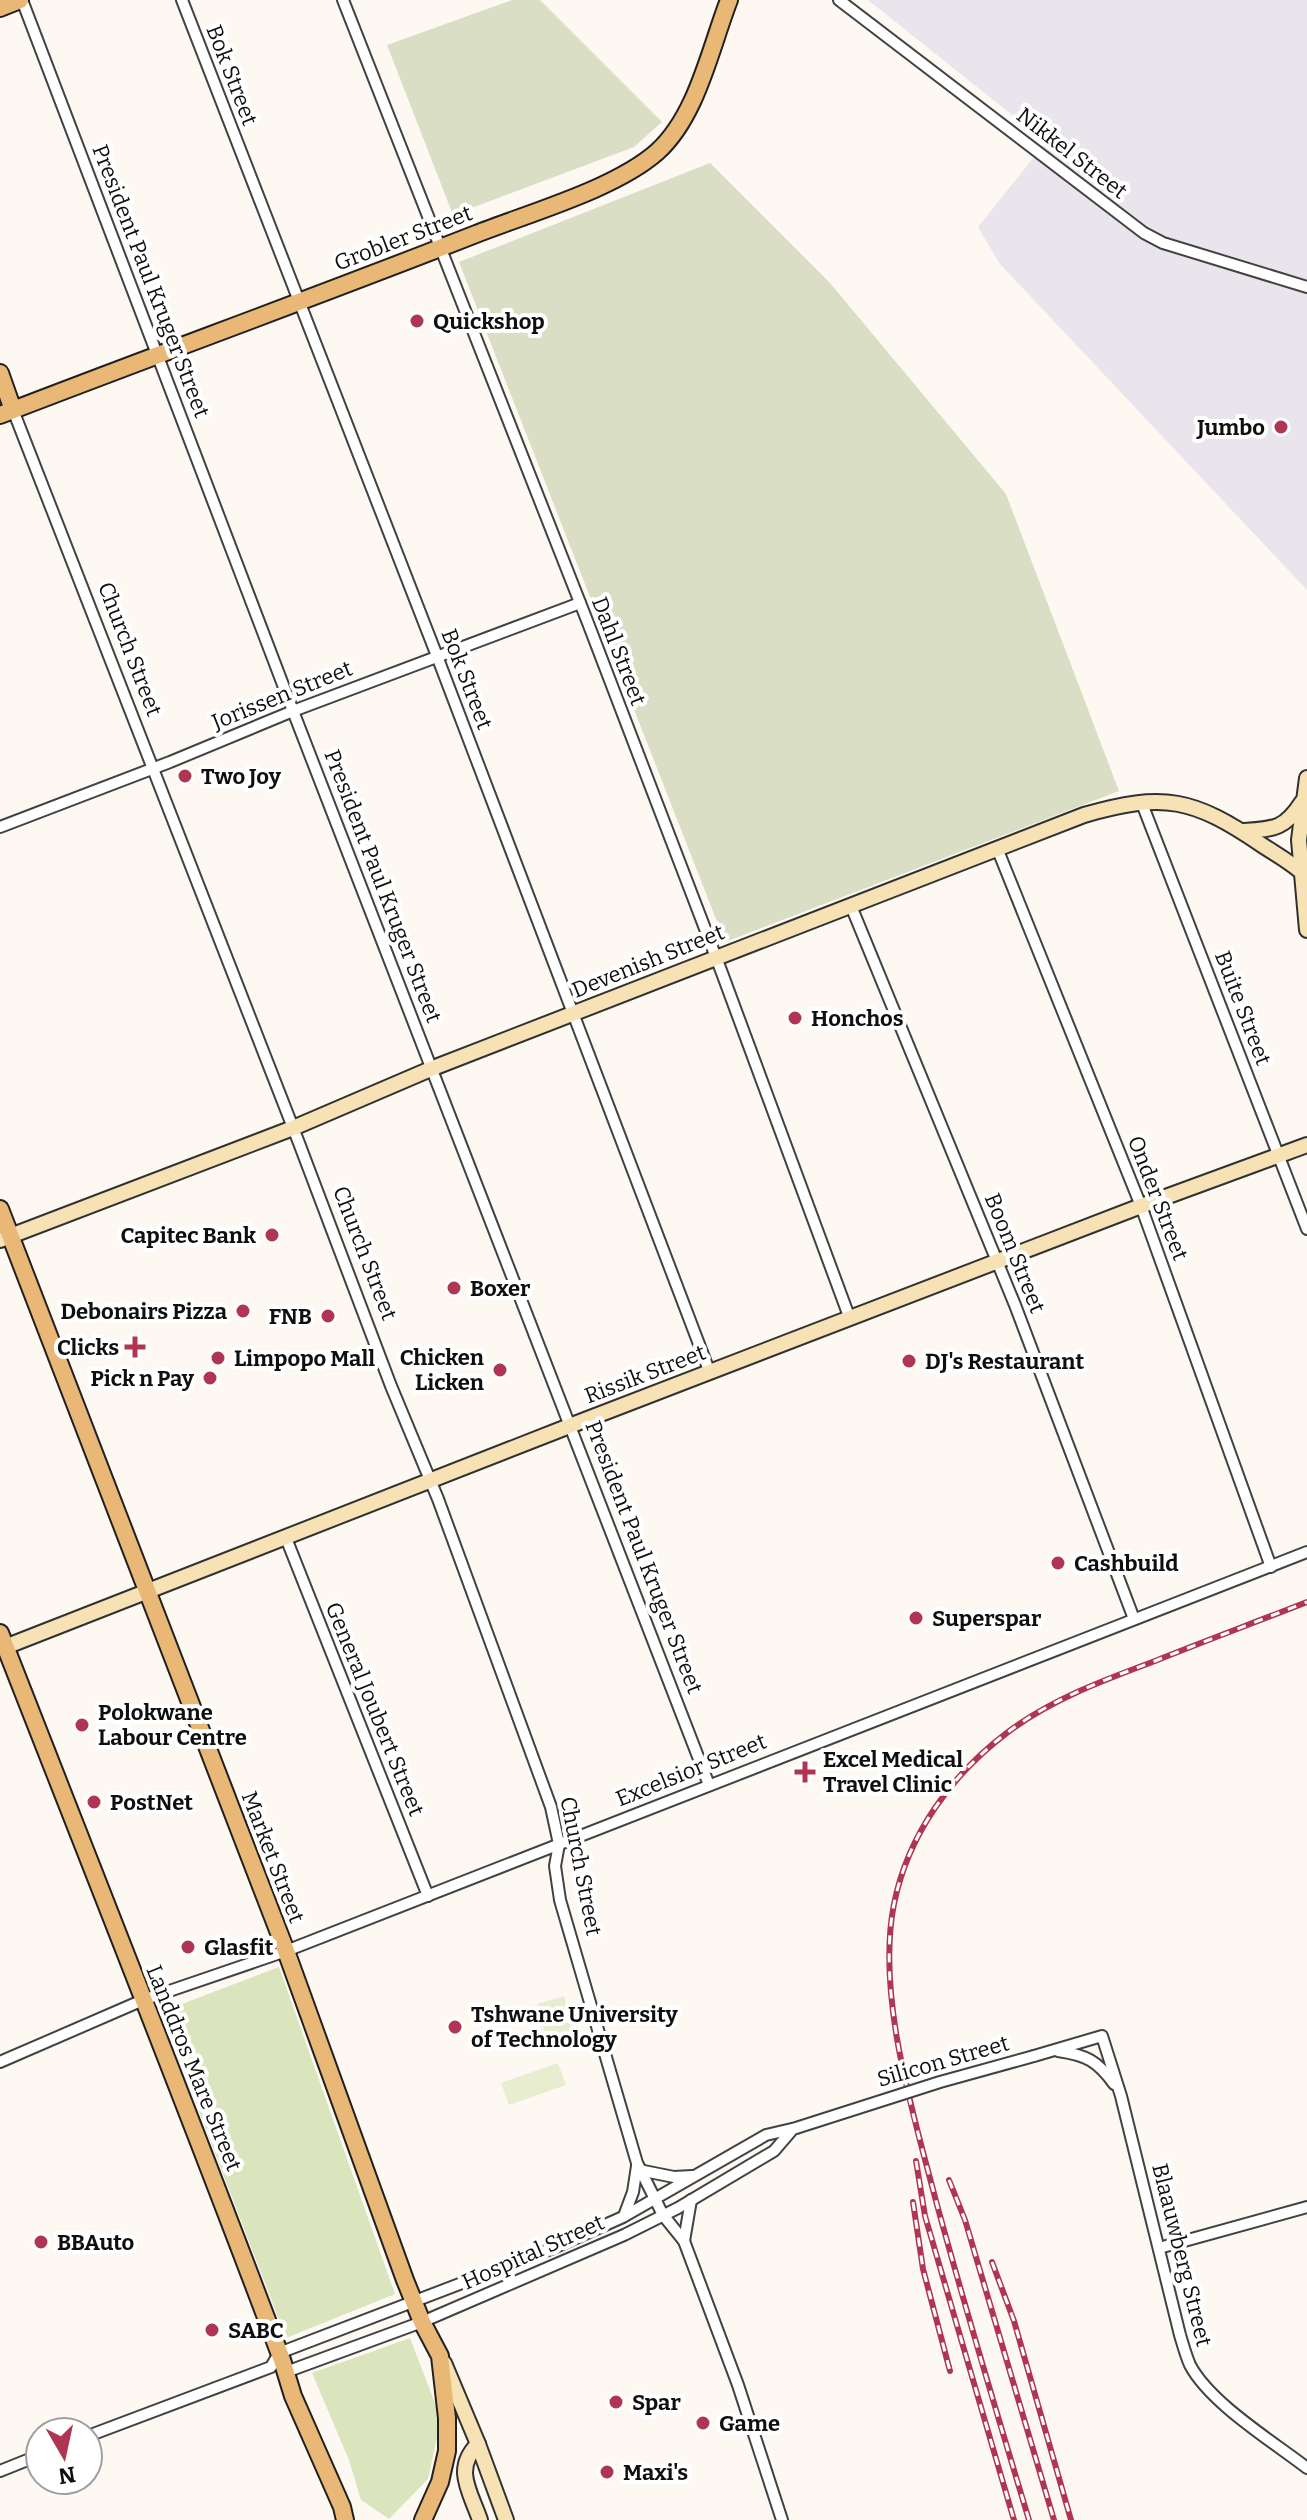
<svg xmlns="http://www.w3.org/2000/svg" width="1307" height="2520" font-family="Bitter,serif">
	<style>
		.industrial { fill: #eae4ec }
		.green { fill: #dae5be }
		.cemetery { fill: #dadec4 }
		.pitch { fill: #e8edcf }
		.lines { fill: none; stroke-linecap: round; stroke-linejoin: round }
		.street-casing { stroke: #424242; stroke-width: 14 }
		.secondary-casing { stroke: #313131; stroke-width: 18 }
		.primary-casing { stroke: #202020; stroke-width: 20 }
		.street { stroke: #fff; stroke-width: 10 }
		.secondary { stroke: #f6e2b4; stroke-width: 14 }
		.primary { stroke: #eab876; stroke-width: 16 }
		.rail-casing { stroke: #b03552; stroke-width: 6 }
		.rail { stroke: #fff; stroke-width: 3; stroke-dasharray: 9; stroke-linecap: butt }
		.street-bridge-casing { stroke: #424242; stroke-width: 14; stroke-linecap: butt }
		.street-bridge { stroke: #fff; stroke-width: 10 }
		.poi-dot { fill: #b03552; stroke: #fff; stroke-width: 3 }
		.labels { text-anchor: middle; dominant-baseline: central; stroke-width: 8; stroke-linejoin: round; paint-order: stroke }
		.street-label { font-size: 22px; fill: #0f0f0f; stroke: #fff }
		.poi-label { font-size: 22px; font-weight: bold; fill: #0f0f0f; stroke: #fff; text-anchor: start }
	</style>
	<rect width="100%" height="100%" fill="#fdf9f2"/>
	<path class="industrial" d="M868,0H1307V590L999,263L978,227L1046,142Z"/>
	<g class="green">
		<path d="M279,1967L395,2294L286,2338L161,2012Z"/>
		<path d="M410,2338L441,2419L428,2479L389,2519L361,2500L349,2460L312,2373Z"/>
	</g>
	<g class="cemetery">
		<path d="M512,0H540L662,122L634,147L453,215L387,45Z"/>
		<path d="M710,163L830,283L1006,494L1119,791L725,942L459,262Z"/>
	</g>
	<g class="pitch">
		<path d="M564,1996L578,2045L550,2052L537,2004Z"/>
		<path d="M558,2063L566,2085L509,2105L501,2083Z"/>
	</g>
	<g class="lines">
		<defs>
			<g id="street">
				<path d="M22,0L293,711L709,1785"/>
				<path d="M182,0L437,656L710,1373"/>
				<path d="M343,0L588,623L722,973L850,1319"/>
				<path d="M839,0L1144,233L1163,243L1307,287"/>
				<path d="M13,410L299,1143L391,1386L438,1499L551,1807L559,1844L555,1866L560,1900L637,2163L663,2215L684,2241L738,2385L782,2520"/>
				<path d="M1141,801L1307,1229"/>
				<path d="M0,827L170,762L293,711L580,603"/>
				<path d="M997,848L1141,1206L1271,1567"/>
				<path d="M851,906L1015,1305L1134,1619"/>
				<path d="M286,1538L428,1896"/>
				<path d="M1058,2051C1086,2055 1098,2061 1114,2084"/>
				<path d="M1034,2056L1102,2036L1121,2096L1180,2335C1183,2345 1186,2356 1190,2365C1210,2403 1272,2441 1307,2468"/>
				<path d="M0,2062L143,2000L286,1951L1307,1552"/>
				<path d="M639,2170L674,2177L692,2176"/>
				<path d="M624,2216L633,2192L637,2166"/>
				<path d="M684,2241L691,2200"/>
				<path d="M1159,2248L1307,2207"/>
				<path d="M283,2371L286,2372L422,2322L624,2235L678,2208L774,2151L792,2130"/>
				<path d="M88,2436L271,2367L279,2353L551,2249L623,2217L766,2135L796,2128"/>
				<path d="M0,2471L40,2455"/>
			</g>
			<g id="secondary">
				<path d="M1307,778L1299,840L1307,930"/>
				<path d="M1242,831C1273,829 1284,830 1302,802"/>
				<path d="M0,1240L293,1128L433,1068L1084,815C1164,792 1193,798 1262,845C1277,855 1294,864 1307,877"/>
				<path d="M5,1647L572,1425L1141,1206L1307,1145"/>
				<path d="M444,2363L478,2444L506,2520"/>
				<path d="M478,2444C453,2469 470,2491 480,2520"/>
			</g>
			<g id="primary">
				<path d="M0,8L20,0"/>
				<path d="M0,373L13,410"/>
				<path d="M0,415C158,354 318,296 476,234C529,213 615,189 657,152C697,116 710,49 729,0"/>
				<path d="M0,1209L286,1951L405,2280L422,2322L440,2356L447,2418V2451L440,2482L423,2520"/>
				<path d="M0,1633C95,1876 191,2117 282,2360L293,2396L342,2507L345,2520"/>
			</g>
		</defs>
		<use href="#street" class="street-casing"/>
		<use href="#secondary" class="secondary-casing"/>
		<use href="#primary" class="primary-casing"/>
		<use href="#street" class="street"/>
		<use href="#secondary" class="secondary"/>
		<use href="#primary" class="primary"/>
		<defs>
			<g id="rail">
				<path d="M916,2161L925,2216L1014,2520"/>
				<path d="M949,2180L965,2220L1054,2520"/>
				<path d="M913,2202L923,2269L950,2371"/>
				<path d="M992,2262L1014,2321L1071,2520"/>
				<path d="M1029,2520C997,2414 965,2308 936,2201C913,2113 876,1994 894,1904C908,1834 952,1774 1008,1732C1052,1699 1104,1680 1155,1661C1205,1641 1256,1622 1307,1602"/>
			</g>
		</defs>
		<use href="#rail" class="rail-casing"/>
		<use href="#rail" class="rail"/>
		<defs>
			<path id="street-bridge" d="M796,2128L940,2082L1034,2056"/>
		</defs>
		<use href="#street-bridge" class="street-bridge-casing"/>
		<use href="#street-bridge" class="street-bridge"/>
	</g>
	<g class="poi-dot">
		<circle cx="417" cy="321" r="8"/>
		<circle cx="1281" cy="427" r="8"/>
		<circle cx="185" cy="776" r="8"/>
		<circle cx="795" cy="1018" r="8"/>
		<circle cx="272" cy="1235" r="8"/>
		<circle cx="454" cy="1288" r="8"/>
		<circle cx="243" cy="1311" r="8"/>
		<circle cx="328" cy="1316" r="8"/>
		<path d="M131 1335h8v8h8v8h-8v8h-8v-8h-8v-8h8z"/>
		<circle cx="218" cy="1358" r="8"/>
		<circle cx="909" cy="1361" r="8"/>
		<circle cx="500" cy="1370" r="8"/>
		<circle cx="210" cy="1378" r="8"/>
		<circle cx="1058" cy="1563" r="8"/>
		<circle cx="916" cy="1618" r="8"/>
		<circle cx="82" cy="1725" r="8"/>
		<path d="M801 1760h8v8h8v8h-8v8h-8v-8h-8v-8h8z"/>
		<circle cx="94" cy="1802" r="8"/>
		<circle cx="188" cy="1947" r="8"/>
		<circle cx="455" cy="2027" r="8"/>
		<circle cx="41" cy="2242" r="8"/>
		<circle cx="212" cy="2330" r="8"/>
		<circle cx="616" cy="2402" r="8"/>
		<circle cx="703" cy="2423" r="8"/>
		<circle cx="607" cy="2472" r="8"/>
	</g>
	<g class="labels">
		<g class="street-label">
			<text transform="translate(232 75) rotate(69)">Bok Street</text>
			<text transform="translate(1072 153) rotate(38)">Nikkel Street</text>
			<text transform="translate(403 238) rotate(-21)">Grobler Street</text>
			<text transform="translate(151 281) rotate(69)">President Paul Kruger Street</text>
			<text transform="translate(130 649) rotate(69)">Church Street</text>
			<text transform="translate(619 651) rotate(69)">Dahl Street</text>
			<text transform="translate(467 679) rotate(69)">Bok Street</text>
			<text transform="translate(282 695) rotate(-22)">Jorissen Street</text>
			<text transform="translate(383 886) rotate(69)">President Paul Kruger Street</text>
			<text transform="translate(648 961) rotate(-22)">Devenish Street</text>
			<text transform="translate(1243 1008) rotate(69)">Buite Street</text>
			<text transform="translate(1158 1198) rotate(69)">Onder Street</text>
			<text transform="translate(365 1253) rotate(69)">Church Street</text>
			<text transform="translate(1015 1253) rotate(68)">Boom Street</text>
			<text transform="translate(645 1374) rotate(-21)">Rissik Street</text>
			<text transform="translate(644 1557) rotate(69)">President Paul Kruger Street</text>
			<text transform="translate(375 1709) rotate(68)">General Joubert Street</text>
			<text transform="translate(691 1770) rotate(-22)">Excelsior Street</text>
			<text transform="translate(273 1857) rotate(69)">Market Street</text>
			<text transform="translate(581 1866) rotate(79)">Church Street</text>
			<text transform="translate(943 2061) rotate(-16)">Silicon Street</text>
			<text transform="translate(194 2068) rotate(68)">Landdros Mare Street</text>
			<text transform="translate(533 2252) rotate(-24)">Hospital Street</text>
			<text transform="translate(1182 2255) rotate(76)">Blaauwberg Street</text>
		</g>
		<g class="poi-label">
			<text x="433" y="321">Quickshop</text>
			<text x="1265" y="427" text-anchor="end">Jumbo</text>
			<text x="201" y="776">Two Joy</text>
			<text x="811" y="1018">Honchos</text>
			<text x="256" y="1235" text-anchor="end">Capitec Bank</text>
			<text x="470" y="1288">Boxer</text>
			<text x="227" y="1311" text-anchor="end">Debonairs Pizza</text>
			<text x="312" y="1316" text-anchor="end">FNB</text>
			<text x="119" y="1347" text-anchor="end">Clicks</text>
			<text x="484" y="1357" text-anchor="end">Chicken<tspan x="484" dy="25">Licken</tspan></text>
			<text x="234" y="1358">Limpopo Mall</text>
			<text x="925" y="1361">DJ's Restaurant</text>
			<text x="194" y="1378" text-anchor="end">Pick n Pay</text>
			<text x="1074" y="1563">Cashbuild</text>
			<text x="932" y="1618">Superspar</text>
			<text x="98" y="1712">Polokwane<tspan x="98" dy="25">Labour Centre</tspan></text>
			<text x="823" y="1759">Excel Medical<tspan x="823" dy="25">Travel Clinic</tspan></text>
			<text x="110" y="1802">PostNet</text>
			<text x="204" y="1947">Glasfit</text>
			<text x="471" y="2014">Tshwane University<tspan x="471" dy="25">of Technology</tspan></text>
			<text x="57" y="2242">BBAuto</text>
			<text x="228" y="2330">SABC</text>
			<text x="632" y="2402">Spar</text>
			<text x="719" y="2423">Game</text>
			<text x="623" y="2472">Maxi's</text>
		</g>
	</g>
	<g transform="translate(64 2456) rotate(171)"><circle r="38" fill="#ffffff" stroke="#9f9f9f" stroke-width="2"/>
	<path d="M0-6L14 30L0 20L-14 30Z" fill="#b03552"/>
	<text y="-12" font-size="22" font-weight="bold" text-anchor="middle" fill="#0f0f0f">N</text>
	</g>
</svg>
